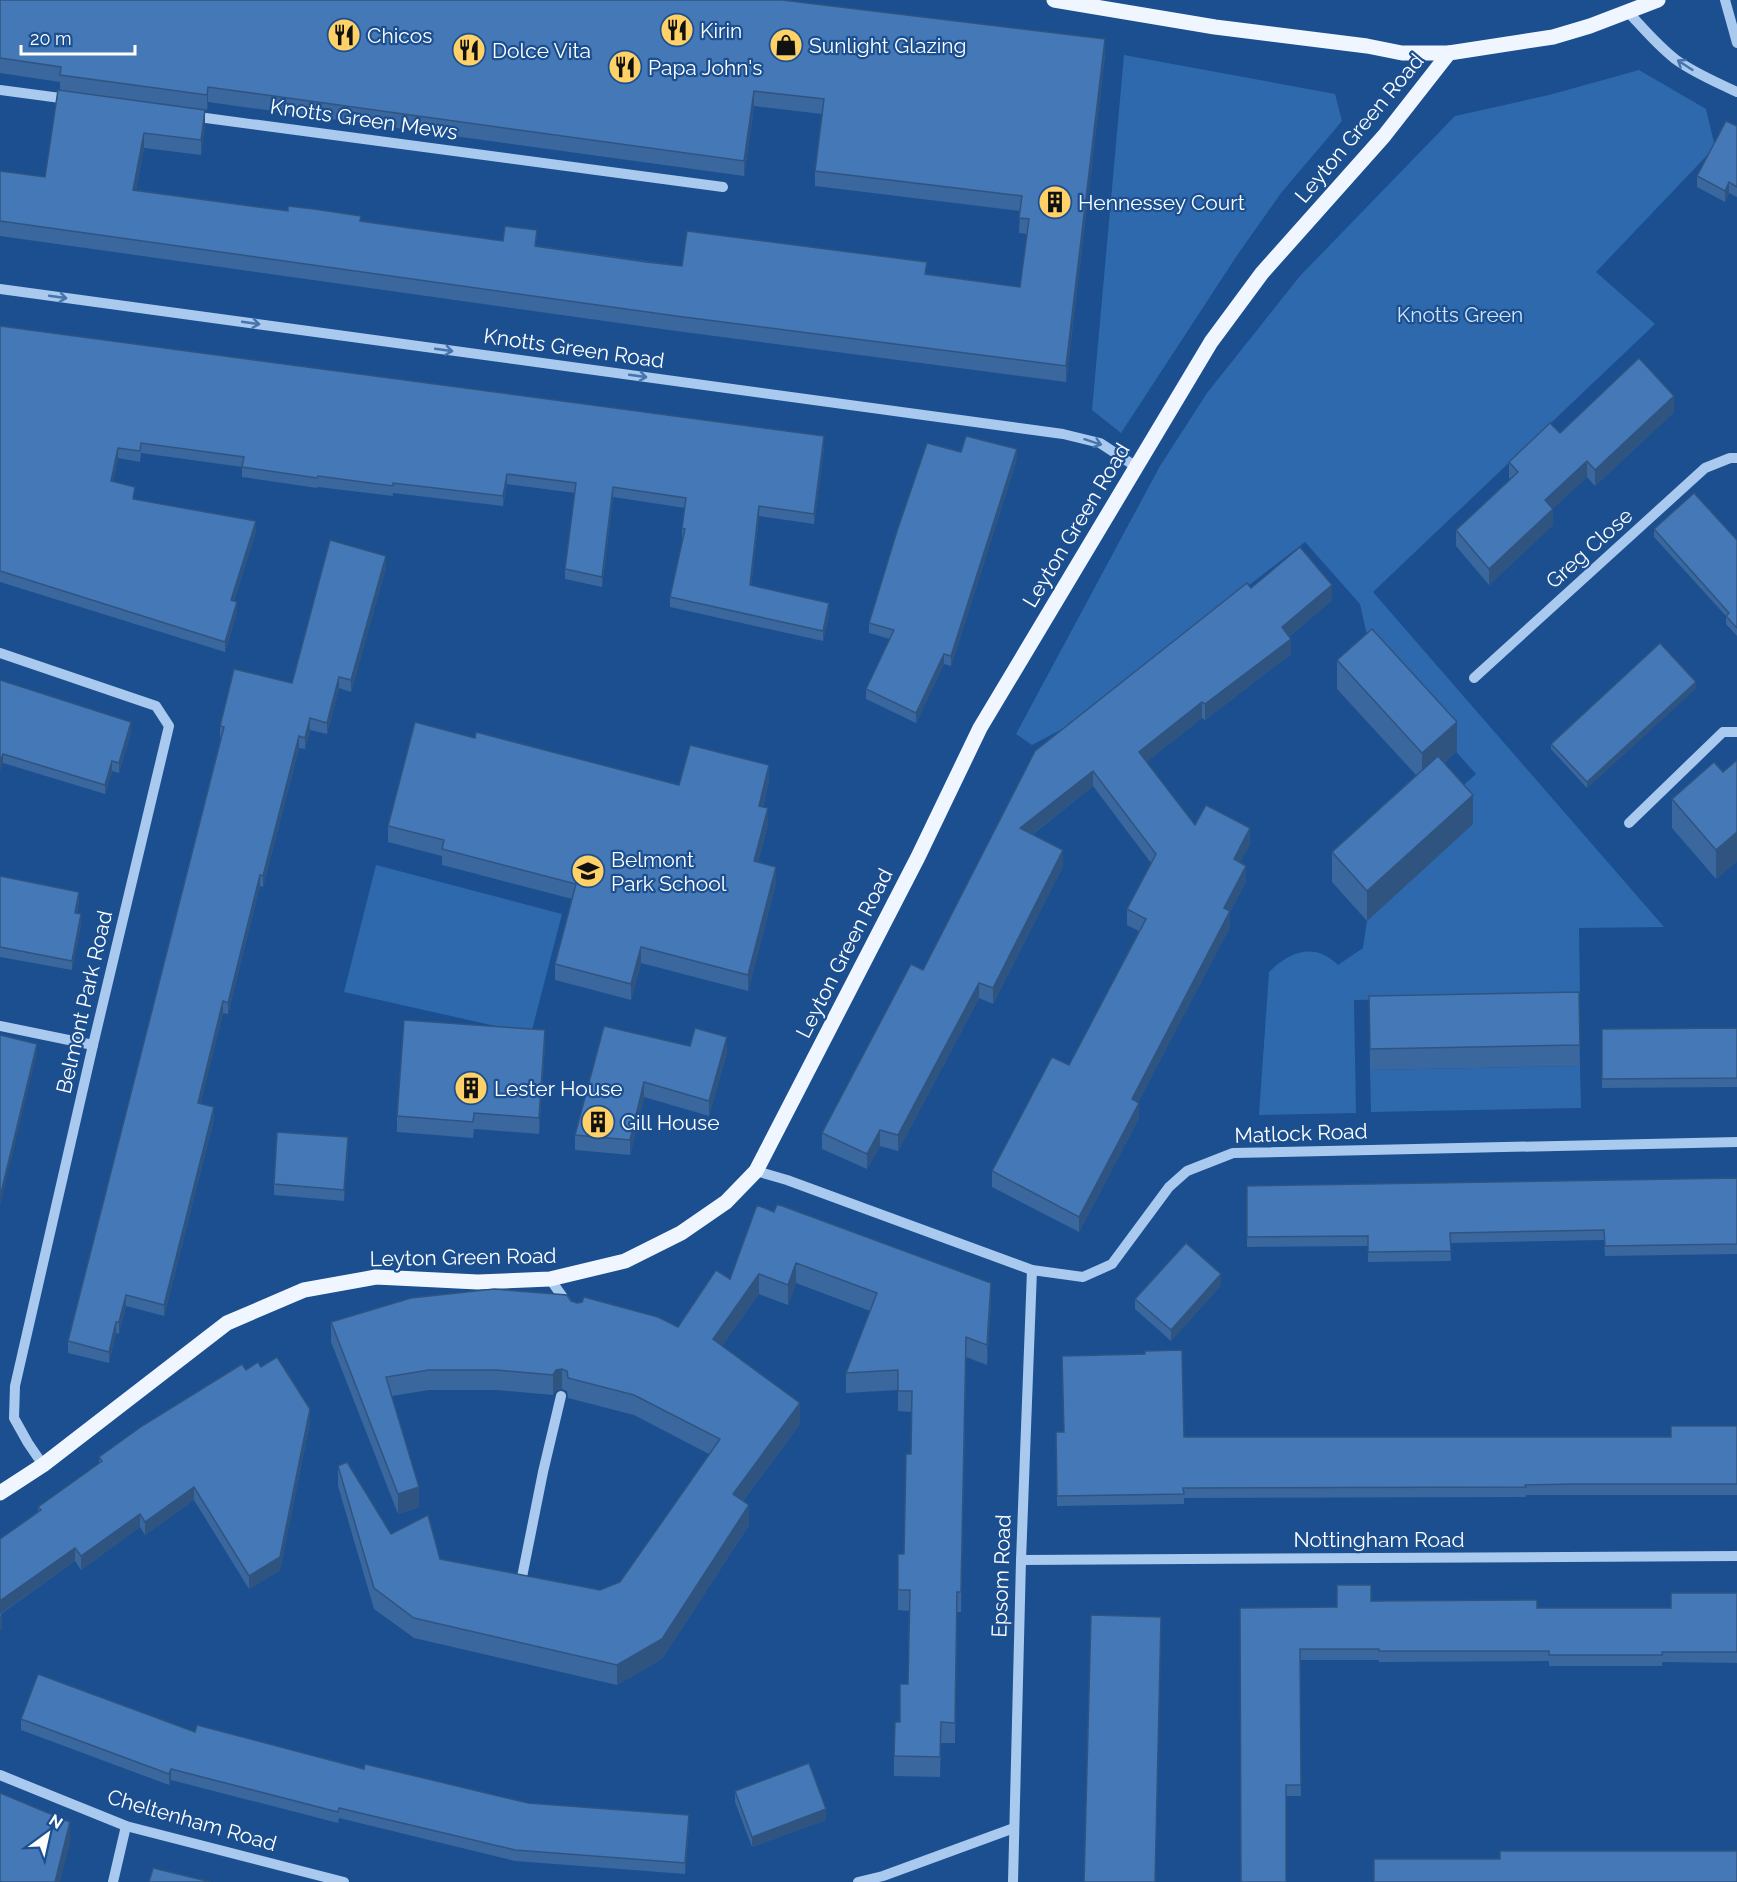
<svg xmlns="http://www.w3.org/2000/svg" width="1737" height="1882" font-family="Raleway,sans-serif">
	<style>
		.green { fill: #2e69ad }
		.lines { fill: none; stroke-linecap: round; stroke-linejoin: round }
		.minor { stroke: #a9c9ee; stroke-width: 10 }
		.major { stroke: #f0f6ff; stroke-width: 15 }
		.wall { fill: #3a679d; fill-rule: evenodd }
		.shaded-wall { fill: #305480 }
		.building { fill: #4478b7; stroke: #305480; stroke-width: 1.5 }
		.oneway { stroke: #4674ac }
		.labels { text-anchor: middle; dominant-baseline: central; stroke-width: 4.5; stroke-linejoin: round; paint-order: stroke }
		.poi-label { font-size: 21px; fill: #fff; stroke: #1b4f8f; text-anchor: start }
		.street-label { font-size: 21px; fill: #fff; stroke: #1b4f8f }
		.park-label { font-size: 21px; fill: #cfe3fa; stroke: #1b4f8f }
	</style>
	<rect width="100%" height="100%" fill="#1b4f8f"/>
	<g class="green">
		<path d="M1124,55L1335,94L1342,121L1281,193L1236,257L1121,433L1092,410Z"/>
		<path d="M1639,70L1706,109L1715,147L1596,272L1655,324L1373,592L1664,927L1579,928L1580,995L1354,1000L1356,1113L1259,1115L1269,972C1290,951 1315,942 1338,965L1363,948L1367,921L1473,824L1449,798L1476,774L1372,658L1360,604L1305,542L1064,728L1032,745L1016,734L1160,466L1207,393L1300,276L1455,116L1549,95Z"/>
		<path d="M376,865L562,914L531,1034L344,992Z"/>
		<path d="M1580,1066L1581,1108L1371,1112L1370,1070Z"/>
	</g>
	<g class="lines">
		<g class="minor">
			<path d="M1725,0L1737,43"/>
			<path d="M1628,12C1643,28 1657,45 1675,59C1694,73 1716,82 1737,92"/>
			<path d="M0,90L68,99"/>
			<path d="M191,116L723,187"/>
			<path d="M0,289L1063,434L1100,443L1135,466"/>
			<path d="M0,653L156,706L169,726L93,1045L15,1386L14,1418L28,1443L43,1465"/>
			<path d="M1474,678L1705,468L1730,458H1737"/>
			<path d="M1629,823L1723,732H1737"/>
			<path d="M0,1026L93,1045"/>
			<path d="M756,1171L787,1180L1032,1270L1083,1277L1112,1264L1169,1187L1187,1171L1233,1153L1737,1142"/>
			<path d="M550,1279L569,1306"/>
			<path d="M1021,1560L1737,1556"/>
			<path d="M521,1582L543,1472L561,1396"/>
			<path d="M0,1775L126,1826L344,1882"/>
			<path d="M113,1882L126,1826"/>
			<path d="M858,1882L883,1876L1014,1828"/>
			<path d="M1013,1882L1021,1560L1032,1270"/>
		</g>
		<g class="major">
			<path d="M1054,0L1215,27L1367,46L1402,53H1449L1553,37L1590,26L1658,0"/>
			<path d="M0,1493L43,1465L227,1323L304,1290L376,1277L478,1282L550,1279L625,1261L681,1233L726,1202L756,1171L918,857L980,728L1211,342L1262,273L1384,136L1449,53"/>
		</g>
	</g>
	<g class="wall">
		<path d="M0,0L1105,55L1066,382L676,331L0,236V171L45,177L60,90V82L0,73ZM208,102L744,176L754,106L822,114L815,171V186L1020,211L1019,233L1027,234L1020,287L927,274L682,266L136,190L144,148L201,155L205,125V110H207Z"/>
		<path d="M1737,126V197L1729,193L1725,202L1697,187V176Z"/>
		<path d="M0,326L824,447L814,524L759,516L751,586L829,614L823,641L670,607V597L683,539H682V528L685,508L613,497L602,587L565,579V569L575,493L507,484L503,506L393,493V496L318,487L317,488L242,477V467L141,453L140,462L118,458L113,481L135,499L256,531L234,601L237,612L225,652L0,582Z"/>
		<path d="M1674,412L1595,486L1587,477L1552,509L1553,525L1489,585L1456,546V530L1510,479L1509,478V462L1560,433Z"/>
		<path d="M961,452L1017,459L951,666L944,664L916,723L866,699V689L890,639L869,633V623Z"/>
		<path d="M1654,529L1737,540V636L1726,624V616L1654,537Z"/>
		<path d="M386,567L351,692L339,688L327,734L310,730L305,749L299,748L263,887L260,886L228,1014L223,1013L200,1104L214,1119L164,1316L126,1306L119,1334L116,1333L109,1363L68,1353V1341L221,737H220V726L292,683Z"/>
		<path d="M1251,588L1332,600L1289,637L1291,654L1205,720L1202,718L1146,762L1195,825L1250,844L1240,862L1246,881L1230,912V927L1138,1102L1139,1118L1079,1232L992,1187V1171L1069,1065L1139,931L1127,925V909L1151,863L1093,786L1032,835L1063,866L993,1004L979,998L898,1151L880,1146L867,1169L822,1149V1133L923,970L1035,751Z"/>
		<path d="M1337,660L1457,751L1444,763L1473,824L1367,921L1332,882V852L1416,775L1337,689Z"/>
		<path d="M0,680L131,732L119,773L112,771L105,794L3,763Z"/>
		<path d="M1696,688L1587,788L1551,749V744Z"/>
		<path d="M475,738L679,785L769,781L763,807L768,824L758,862L776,883L748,991L641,963L631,1000L555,980V964L572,899L442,865V856L388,842V826Z"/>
		<path d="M1737,760V861L1716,879L1672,828V799L1723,772Z"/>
		<path d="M0,876L79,901L77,913L81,924L72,970L0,957Z"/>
		<path d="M1579,992L1580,1066L1370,1070L1369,996Z"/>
		<path d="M1737,1028V1087L1602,1088V1029Z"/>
		<path d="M545,1046L539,1134L474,1129L473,1138L397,1132V1116Z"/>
		<path d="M690,1046L727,1052L709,1116L644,1097L630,1155L575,1150V1135Z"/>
		<path d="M348,1148L344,1201L274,1195V1184Z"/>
		<path d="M1737,1178V1254L1605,1256L1604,1240L1450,1243L1451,1261L1368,1262V1246L1247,1247V1186Z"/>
		<path d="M757,1205L991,1303L987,1365L966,1357L961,1612H957L955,1743H941L940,1777L894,1776V1756L900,1722L908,1684L909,1611L898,1610V1590L904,1554L911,1454L912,1412L898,1411V1390L846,1393V1373L870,1311L796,1283L788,1305L759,1294L722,1346L800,1424L743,1501L749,1525L662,1659L617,1685L414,1638L374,1609L338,1486V1466L391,1534L440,1559L600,1590L620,1582L709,1454L634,1415L568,1398L567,1391L562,1389L556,1390L553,1395L497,1390H429L392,1396L419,1507L398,1514L331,1342V1322L571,1301L577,1303L678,1327L730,1279Z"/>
		<path d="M1221,1285L1171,1341L1135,1309V1299Z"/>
		<path d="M261,1367L310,1422L280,1570L249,1589L194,1500L145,1535L140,1527L81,1570L75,1561L1,1614L2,1629L0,1630V1539L38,1512V1507L99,1463V1457L246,1370Z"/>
		<path d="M1737,1426V1495H1526V1497L1184,1498V1504L1057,1506L1056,1432L1184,1437H1671Z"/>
		<path d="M1737,1593V1663L1662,1662V1666H1549V1661L1379,1662V1660H1300L1301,1796H1286L1240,1608L1337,1607L1371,1601L1537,1608H1671Z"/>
		<path d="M21,1719L195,1732L364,1769L528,1803L689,1826L685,1874L515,1861L339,1818L338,1823L171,1780L169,1785L21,1730Z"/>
		<path d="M735,1791L826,1820L752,1847L735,1802Z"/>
	</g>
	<g class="shaded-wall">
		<path d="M1105,39V55L1066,382V366Z"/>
		<path d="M208,87V102L207,110V95Z"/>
		<path d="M754,91V106L744,176V161Z"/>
		<path d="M205,110V125L201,155V140Z"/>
		<path d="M144,133V148L133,205V190Z"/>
		<path d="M1729,182V193L1725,202V191Z"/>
		<path d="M1674,396V412L1595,486V470Z"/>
		<path d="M824,436V447L814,524V514Z"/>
		<path d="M118,448V458L111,491V481Z"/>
		<path d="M1017,449V459L951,666V656Z"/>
		<path d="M1587,461V477L1545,516V500Z"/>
		<path d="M507,474V484L503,506V496Z"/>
		<path d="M613,487V497L602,587V577Z"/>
		<path d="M759,506V516L750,595V585Z"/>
		<path d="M1553,509V525L1489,585V569Z"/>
		<path d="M256,521V531L231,610V600Z"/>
		<path d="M386,556V567L351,692V680Z"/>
		<path d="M1332,585V600L1282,643V627Z"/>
		<path d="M237,602V612L225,652V642Z"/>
		<path d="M829,603V614L823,641V631Z"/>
		<path d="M1291,639V654L1205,720V704Z"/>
		<path d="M944,654V664L916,723V713Z"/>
		<path d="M339,677V688L327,734V723Z"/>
		<path d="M1696,682V688L1587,788V782Z"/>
		<path d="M1202,702V718L1139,768V752Z"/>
		<path d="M310,718V730L305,749V738Z"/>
		<path d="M131,722V732L119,773V763Z"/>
		<path d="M1457,722V751L1422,782V753Z"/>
		<path d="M299,736V748L263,887V876Z"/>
		<path d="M3,754V763L0,772V762Z"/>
		<path d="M112,761V771L105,794V785Z"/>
		<path d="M769,765V781L759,822V806Z"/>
		<path d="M1093,771V786L1020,844V828Z"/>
		<path d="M1473,795V824L1367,921V891Z"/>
		<path d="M768,808V824L754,877V861Z"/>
		<path d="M1250,828V844L1234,875V859Z"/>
		<path d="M1737,832V861L1716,879V850Z"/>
		<path d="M1063,850V866L993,1004V988Z"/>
		<path d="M1246,866V881L1230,912V927L1132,1114V1099L1224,908Z"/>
		<path d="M776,867V883L748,991V975Z"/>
		<path d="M260,875V886L228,1014V1003Z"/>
		<path d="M79,892V901L75,923V913Z"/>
		<path d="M81,914V924L72,970V961Z"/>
		<path d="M641,947V963L631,1000V984Z"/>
		<path d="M979,983V998L898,1151V1135Z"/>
		<path d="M223,1001V1013L198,1115V1103Z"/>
		<path d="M545,1030V1046L539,1134V1118Z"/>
		<path d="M727,1037V1052L709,1116V1101Z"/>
		<path d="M37,1044V1053L0,1206V1197Z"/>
		<path d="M644,1082V1097L630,1155V1140Z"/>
		<path d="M1139,1103V1118L1079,1232V1217Z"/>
		<path d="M214,1107V1119L164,1316V1305Z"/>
		<path d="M880,1130V1146L867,1169V1154Z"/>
		<path d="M348,1137V1148L344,1201V1190Z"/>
		<path d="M796,1263V1283L788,1305V1285Z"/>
		<path d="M759,1274V1294L713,1359V1339Z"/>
		<path d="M1221,1274V1285L1171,1341V1330Z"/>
		<path d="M991,1283V1303L987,1365V1345Z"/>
		<path d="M126,1295V1306L119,1334V1322Z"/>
		<path d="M116,1322V1333L109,1363V1352Z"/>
		<path d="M562,1369V1389L556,1390L553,1395V1375L556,1370Z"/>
		<path d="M800,1403V1424L733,1514V1494Z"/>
		<path d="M310,1409V1422L280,1570L249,1589V1576Z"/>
		<path d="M194,1487V1500L145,1535V1522Z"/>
		<path d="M419,1487V1507L398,1514V1494Z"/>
		<path d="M749,1505V1525L662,1659L617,1685V1665Z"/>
		<path d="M140,1514V1527L81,1570V1556Z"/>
		<path d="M75,1548V1561L0,1614V1601Z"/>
		<path d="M2,1616V1629L0,1630V1617Z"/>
		<path d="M171,1769V1780L169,1785V1774Z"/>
		<path d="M826,1809V1820L752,1847V1837Z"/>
		<path d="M689,1815V1826L685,1874V1863Z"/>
		<path d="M70,1822V1843L60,1882H55Z"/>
	</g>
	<g class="building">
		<path d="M0,0H782L1105,39L1066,366L676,316L0,221V171L45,177L58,90L205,110L201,140L144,133L133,190L288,211V206L314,209L361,216L360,221L503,241L505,226L537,230L535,246L646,262L682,266L687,231L927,262L925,274L1020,287L1029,219L1019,218L1022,196L815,171L824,99L754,91L744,161L208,87L207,95L60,75L61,67L0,58Z"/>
		<path d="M1726,121L1737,126V187L1729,182L1725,191L1697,176Z"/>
		<path d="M0,326L824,436L814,514L759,506L750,585L829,603L823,631L670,597L685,529L682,528L686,498L613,487L602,577L565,569L576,483L507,474L503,496L393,483V486L318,476L317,478L242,467L244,457L141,443L140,451L118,448L111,481L135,487L133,499L256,521L231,600L237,602L225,642L0,571Z"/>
		<path d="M1639,358L1674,396L1595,470L1587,461L1545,500L1553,509L1489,569L1456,530L1518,472L1509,462L1550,423L1560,433Z"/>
		<path d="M966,436L1017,449L951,656L944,654L916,713L866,689L894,630L869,623L897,531L927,443L961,452Z"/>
		<path d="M1694,493L1737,540V628L1726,616L1729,613L1654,529Z"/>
		<path d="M330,540L386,556L351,680L339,677L327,723L310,718L305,738L299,736L263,876L260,875L228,1003L223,1001L198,1103L214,1107L164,1305L126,1295L119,1322H116L109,1352L68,1341L224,727L220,726L234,669L292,683Z"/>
		<path d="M1300,547L1332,585L1282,627L1291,639L1205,704L1202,702L1139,752L1195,825L1206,805L1250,828L1234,859L1246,866L1224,908L1230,911L1132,1099L1139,1103L1079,1217L992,1171L1052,1057L1069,1065L1146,919L1127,909L1156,854L1093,771L1020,828L1063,850L993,988L979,983L898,1135L880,1130L867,1154L822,1133L911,964L923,970L1035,751L1247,583L1251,588Z"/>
		<path d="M1372,629L1457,722L1422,753L1337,660Z"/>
		<path d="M1660,643L1696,682L1587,782L1551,744Z"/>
		<path d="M0,680L131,722L119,763L112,761L105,785L3,754L0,762Z"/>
		<path d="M415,722L475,738L476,732L679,785L690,745L769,765L759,806L768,808L754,861L776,867L748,975L641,947L631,984L555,964L576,884L442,849L444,840L388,826Z"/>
		<path d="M1438,756L1473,795L1367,891L1332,852Z"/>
		<path d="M1737,760V832L1716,850L1672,799L1714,762L1723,772Z"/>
		<path d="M0,876L79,892L75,913L81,914L72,961L0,947Z"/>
		<path d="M1579,992L1580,1045L1370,1049L1369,996Z"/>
		<path d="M404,1020L545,1030L539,1118L474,1113L473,1122L397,1116Z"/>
		<path d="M604,1026L690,1046L695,1028L727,1037L709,1101L644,1082L630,1140L575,1135Z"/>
		<path d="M1737,1028V1078L1602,1079V1029Z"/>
		<path d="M0,1035L37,1044L0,1197Z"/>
		<path d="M277,1132L348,1137L344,1190L274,1184Z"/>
		<path d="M1737,1178V1244L1605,1246L1604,1230L1450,1233L1451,1251L1368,1252V1236L1247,1237V1186Z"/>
		<path d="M777,1204L991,1283L987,1345L966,1337L961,1592H957L955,1723L941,1722L940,1757L894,1756L895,1722H900V1684H908L910,1590H898V1554H904L906,1454H911L912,1391H898V1370L846,1373L877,1293L796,1263L788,1285L759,1274L713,1339L800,1403L733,1494L749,1505L662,1639L617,1665L414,1618L374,1588L338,1466L347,1462L391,1534L428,1515L440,1559L600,1590L620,1582L720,1439L634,1395L568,1378L567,1371L562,1369L556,1370L553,1375L497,1370H429L386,1377L419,1487L398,1494L331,1322L411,1298L494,1289L567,1295L571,1301L577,1303L582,1302L584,1297L658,1317L678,1327L716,1270L730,1279L757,1205L774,1212Z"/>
		<path d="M1186,1243L1221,1274L1171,1330L1135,1299Z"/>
		<path d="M1182,1350L1184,1437H1671V1426H1737V1484H1574L1525,1485L1526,1487L1183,1488L1184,1494L1057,1496L1056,1432H1064L1062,1356L1145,1354V1351Z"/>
		<path d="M277,1357L310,1409L280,1557L249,1576L194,1487L145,1522L140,1514L81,1556L75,1548L0,1601V1539L41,1510L38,1507L102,1461L99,1457L142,1426L242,1364L246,1370L258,1362L261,1367Z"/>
		<path d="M1337,1585H1371V1601L1537,1600V1608H1671V1593H1737V1652H1662V1655H1549V1651H1379V1649H1300L1301,1785H1286V1882H1241L1240,1608L1337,1607Z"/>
		<path d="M1091,1615L1161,1617L1155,1882H1084Z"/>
		<path d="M38,1674L195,1732L197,1725L364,1769L365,1764L528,1803L689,1815L685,1863L515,1850L339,1808L338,1812L171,1769L169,1774L21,1719Z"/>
		<path d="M809,1763L826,1809L752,1837L735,1791Z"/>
		<path d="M0,1793L70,1822L55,1882H0Z"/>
		<path d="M1500,1851H1737V1882H1374V1859H1500Z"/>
		<path d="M153,1868L211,1882H149Z"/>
	</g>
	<defs><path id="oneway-shaft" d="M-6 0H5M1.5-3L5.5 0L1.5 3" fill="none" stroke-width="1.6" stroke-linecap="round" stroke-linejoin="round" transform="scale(1.5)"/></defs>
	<g class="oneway">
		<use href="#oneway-shaft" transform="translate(1685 65) rotate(-147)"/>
		<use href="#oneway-shaft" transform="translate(58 297) rotate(8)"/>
		<use href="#oneway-shaft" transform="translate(251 323) rotate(8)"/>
		<use href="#oneway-shaft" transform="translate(444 350) rotate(8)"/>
		<use href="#oneway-shaft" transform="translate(638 376) rotate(8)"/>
		<use href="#oneway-shaft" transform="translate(1093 442) rotate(18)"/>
	</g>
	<defs>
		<symbol id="restaurant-disc" viewBox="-11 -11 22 22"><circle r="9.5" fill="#ffd166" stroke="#1b4f8f"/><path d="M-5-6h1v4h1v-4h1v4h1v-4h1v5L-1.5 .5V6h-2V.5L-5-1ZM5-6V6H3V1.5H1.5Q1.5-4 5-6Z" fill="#111"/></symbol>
		<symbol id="shop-disc" viewBox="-11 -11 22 22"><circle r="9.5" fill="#ffd166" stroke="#1b4f8f"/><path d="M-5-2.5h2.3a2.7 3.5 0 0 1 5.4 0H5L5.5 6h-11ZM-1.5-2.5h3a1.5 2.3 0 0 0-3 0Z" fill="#111"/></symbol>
		<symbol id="building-disc" viewBox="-11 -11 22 22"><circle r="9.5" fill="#ffd166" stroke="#1b4f8f"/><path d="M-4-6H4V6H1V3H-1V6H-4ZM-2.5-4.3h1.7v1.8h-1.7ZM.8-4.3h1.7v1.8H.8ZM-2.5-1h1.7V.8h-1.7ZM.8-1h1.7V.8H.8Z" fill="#111"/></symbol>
		<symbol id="school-disc" viewBox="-11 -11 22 22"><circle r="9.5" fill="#ffd166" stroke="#1b4f8f"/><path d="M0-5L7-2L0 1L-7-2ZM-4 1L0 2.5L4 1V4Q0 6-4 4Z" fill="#111"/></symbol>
	</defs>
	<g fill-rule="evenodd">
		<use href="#restaurant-disc" x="658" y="11" width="38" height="38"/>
		<use href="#restaurant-disc" x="325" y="16" width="38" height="38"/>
		<use href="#shop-disc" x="767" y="26" width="38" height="38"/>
		<use href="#restaurant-disc" x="450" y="31" width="38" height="38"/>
		<use href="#restaurant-disc" x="606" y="48" width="38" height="38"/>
		<use href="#building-disc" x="1036" y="183" width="38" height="38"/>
		<use href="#school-disc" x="569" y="852" width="38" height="38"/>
		<use href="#building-disc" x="452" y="1069" width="38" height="38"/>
		<use href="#building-disc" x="579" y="1103" width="38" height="38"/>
	</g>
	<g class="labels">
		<g class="poi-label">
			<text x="700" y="30">Kirin</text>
			<text x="367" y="35">Chicos</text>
			<text x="809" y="45">Sunlight Glazing</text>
			<text x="492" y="50">Dolce Vita</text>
			<text x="648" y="67">Papa John's</text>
			<text x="1078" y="202">Hennessey Court</text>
			<text x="611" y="859">Belmont<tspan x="611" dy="24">Park School</tspan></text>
			<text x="494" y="1088">Lester House</text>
			<text x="621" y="1122">Gill House</text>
		</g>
		<g class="street-label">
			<text transform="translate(364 119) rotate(8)">Knotts Green Mews</text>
			<text transform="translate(1359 128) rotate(-50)">Leyton Green Road</text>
			<text transform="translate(574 348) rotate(8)">Knotts Green Road</text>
			<text transform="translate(1076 525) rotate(-59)">Leyton Green Road</text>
			<text transform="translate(1589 548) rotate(-42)">Greg Close</text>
			<text transform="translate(844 953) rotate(-63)">Leyton Green Road</text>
			<text transform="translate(84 1002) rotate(-77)">Belmont Park Road</text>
			<text transform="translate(1301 1133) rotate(-2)">Matlock Road</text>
			<text transform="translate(463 1257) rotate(-1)">Leyton Green Road</text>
			<text x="1379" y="1539">Nottingham Road</text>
			<text transform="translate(1001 1576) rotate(-88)">Epsom Road</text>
			<text transform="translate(192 1820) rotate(16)">Cheltenham Road</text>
		</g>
		<g class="park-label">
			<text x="1460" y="314">Knotts Green</text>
		</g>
	</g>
	<g transform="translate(48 1834) rotate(33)" stroke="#1b4f8f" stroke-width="4.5" paint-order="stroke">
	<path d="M0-4.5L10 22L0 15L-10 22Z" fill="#ffffff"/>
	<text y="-9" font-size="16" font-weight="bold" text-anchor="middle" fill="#ffffff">N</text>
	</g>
	<path d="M21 45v9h114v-9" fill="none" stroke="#ffffff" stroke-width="3"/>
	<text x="30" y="45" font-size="18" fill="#ffffff" stroke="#1b4f8f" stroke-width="4.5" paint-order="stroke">20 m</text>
</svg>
